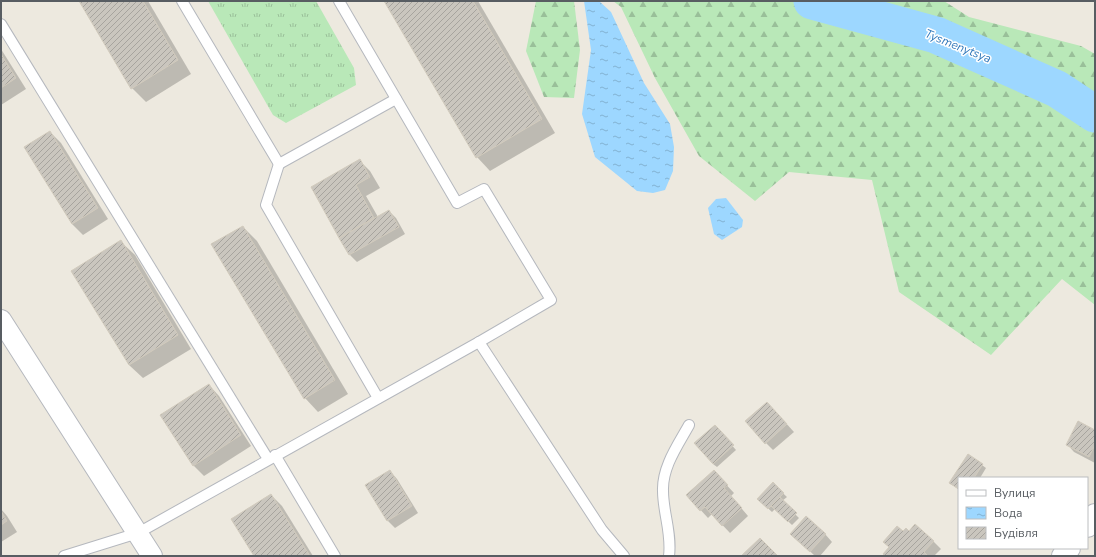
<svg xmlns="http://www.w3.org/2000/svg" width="1096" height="557" font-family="'Nunito Sans',sans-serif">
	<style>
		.grass { fill: url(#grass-tufts) }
		.forest { fill: url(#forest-firs) }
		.water { fill: url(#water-ripples) }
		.shadow { fill: #0003 }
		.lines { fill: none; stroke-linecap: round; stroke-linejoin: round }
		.river { stroke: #9dd7ff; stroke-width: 37 }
		.building { fill: url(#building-hatch); stroke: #d2cbbd }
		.service-casing { stroke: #b5b8be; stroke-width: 12 }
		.minor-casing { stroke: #b5b8be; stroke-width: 22 }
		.tertiary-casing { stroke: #b5b8be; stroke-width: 24 }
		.service { stroke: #fff; stroke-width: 10 }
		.minor { stroke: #fff; stroke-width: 20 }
		.tertiary { stroke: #fff; stroke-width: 22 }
		.labels { text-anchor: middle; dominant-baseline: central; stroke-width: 3; stroke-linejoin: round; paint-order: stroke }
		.water-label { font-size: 12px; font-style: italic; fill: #3178ba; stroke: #fff }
	</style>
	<defs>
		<pattern id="grass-tufts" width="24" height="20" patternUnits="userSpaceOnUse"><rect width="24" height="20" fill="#b9e8b8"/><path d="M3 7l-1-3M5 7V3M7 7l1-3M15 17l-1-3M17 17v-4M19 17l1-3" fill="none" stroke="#99bf99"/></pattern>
		<pattern id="forest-firs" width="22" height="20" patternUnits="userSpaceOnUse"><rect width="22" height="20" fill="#b9e8b8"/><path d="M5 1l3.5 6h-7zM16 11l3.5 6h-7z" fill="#99bf99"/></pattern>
		<pattern id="water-ripples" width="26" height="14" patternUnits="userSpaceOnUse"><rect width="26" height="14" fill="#9dd7ff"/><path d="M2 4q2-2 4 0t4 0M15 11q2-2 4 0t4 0" fill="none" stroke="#83b2d2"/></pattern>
		<pattern id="building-hatch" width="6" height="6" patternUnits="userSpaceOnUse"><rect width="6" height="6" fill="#cac6be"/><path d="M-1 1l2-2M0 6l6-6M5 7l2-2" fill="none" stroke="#a7a49e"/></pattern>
	</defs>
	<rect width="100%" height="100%" fill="#ede9df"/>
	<path class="grass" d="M208,1H316L354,68L356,85L286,123L273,115Z"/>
	<g class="forest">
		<path d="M536,1H574L580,50L574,98L544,97L526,51Z"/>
		<path d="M613,1H944L969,17L1081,46L1095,54V305L1062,279L991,355L899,292L872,180L789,172L755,201L699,156L655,78L621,7Z"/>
	</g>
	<g class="water">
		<path d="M584,1H599L611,12L644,83L670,124L674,147L673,171L665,190L653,193L637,191L595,157L582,114L591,50Z"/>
		<path d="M726,198L743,220L742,227L722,240L714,234L708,208L716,199Z"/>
	</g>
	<g class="shadow">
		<path d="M80,1H148L191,74L146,102L132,88Z"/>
		<path d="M385,1H478L555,133L490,171L477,157Z"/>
		<path d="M1,49L26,89L1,105Z"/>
		<path d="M50,132L61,143L108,219L83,235L72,224L25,147Z"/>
		<path d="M360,161L370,171L380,188L366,196L378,217L389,211L396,218L405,234L357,262L350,255L312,188Z"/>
		<path d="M243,227L257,241L348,394L318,412L305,398Z"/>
		<path d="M121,242L135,255L191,349L143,378L129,365Z"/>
		<path d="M209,385L219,396L251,446L204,476L193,465Z"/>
		<path d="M774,410L794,432L773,450L766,443Z"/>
		<path d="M715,426L736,450L717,467L713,464Z"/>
		<path d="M1095,431V463L1074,452L1067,444Z"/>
		<path d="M968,455L986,468L980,478H959V490L950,483Z"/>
		<path d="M390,471L397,479L418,513L395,528L387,520Z"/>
		<path d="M721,479L734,493L731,496L748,516L730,533L712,514L708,518L687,495Z"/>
		<path d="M773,484L787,497L782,501L799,518L792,525L775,509L772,512L758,499Z"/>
		<path d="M271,495L282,506L313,556H256Z"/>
		<path d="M1,509L7,516L17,532L1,542Z"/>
		<path d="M903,532H909L933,541L941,549L934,556H886Z"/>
		<path d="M825,534L832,542L820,556H815L799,541Z"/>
	</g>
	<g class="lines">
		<path class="river" d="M812,1L936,35L1057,89L1095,114"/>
	</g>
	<g class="building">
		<path d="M79,1H143L178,60L131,89Z"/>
		<path d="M384,1H473L542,119L476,158Z"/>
		<path d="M1,54L16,78L1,88Z"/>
		<path d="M50,131L98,208L72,224L24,147Z"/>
		<path d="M360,159L370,177L356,185L374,218L339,238L311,187Z"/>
		<path d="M389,210L399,227L349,255L339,238Z"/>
		<path d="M243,226L335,380L304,399L211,244Z"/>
		<path d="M121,240L178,335L129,365L71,271Z"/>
		<path d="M209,384L241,435L193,466L160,415Z"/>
		<path d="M767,402L787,424L765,444L745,421Z"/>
		<path d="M1078,421L1095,430V445L1089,457L1066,445Z"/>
		<path d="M715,425L734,445L713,464L694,443Z"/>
		<path d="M968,454L983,464L974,478H959V489L949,483Z"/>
		<path d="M390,470L412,506L387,521L365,485Z"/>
		<path d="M714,470L728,485L724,488L742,508L722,526L705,507L700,511L686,495Z"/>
		<path d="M773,482L784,493L768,509L757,499Z"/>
		<path d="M271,494L310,556H254L231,519Z"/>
		<path d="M780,497L797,513L788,522L771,506Z"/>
		<path d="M1,511L7,521L1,525Z"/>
		<path d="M806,516L826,534L810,552L790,534Z"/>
		<path d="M915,524L934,541L924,552L928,556H885L883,554L889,547L883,542L897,526L903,531L906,528L909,531Z"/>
		<path d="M760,538L778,556H741Z"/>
	</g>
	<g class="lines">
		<defs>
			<g id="service">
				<path d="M182,1L279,164L396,99"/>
				<path d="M1,24L268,459"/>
				<path d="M279,164L266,205L378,398"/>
				<path d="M479,342L602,530L624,556"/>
				<path d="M275,455L335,556"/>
				<path d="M64,556L138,533L479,342L551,300L484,189L457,203L339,1"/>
				<path d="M669,556C672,533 663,513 663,491C662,467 678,445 689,425"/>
			</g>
			<path id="minor" d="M1,320L152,556"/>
			<g id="tertiary">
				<path d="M1087,526L1095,515"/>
				<path d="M1063,556L1069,548"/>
			</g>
		</defs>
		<use href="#service" class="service-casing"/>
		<use href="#minor" class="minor-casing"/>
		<use href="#tertiary" class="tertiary-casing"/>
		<use href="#service" class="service"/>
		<use href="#minor" class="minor"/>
		<use href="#tertiary" class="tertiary"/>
	</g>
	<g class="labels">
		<g class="water-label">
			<text transform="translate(958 46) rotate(22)">Tysmenytsya</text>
		</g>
	</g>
	<rect width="1096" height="557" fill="none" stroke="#585d62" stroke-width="4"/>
	<rect x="958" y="477" width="130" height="72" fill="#ffffff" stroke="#bcbec0"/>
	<rect x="966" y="490" width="20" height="6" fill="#ffffff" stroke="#bcbec0"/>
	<text x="994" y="497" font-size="12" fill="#585d62">Вулиця</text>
	<rect x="966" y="507" width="20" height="12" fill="url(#water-ripples)" stroke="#bcbec0"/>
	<text x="994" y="517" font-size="12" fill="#585d62">Вода</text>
	<rect x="966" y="527" width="20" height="12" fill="url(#building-hatch)" stroke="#bcbec0"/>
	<text x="994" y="537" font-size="12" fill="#585d62">Будівля</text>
</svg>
